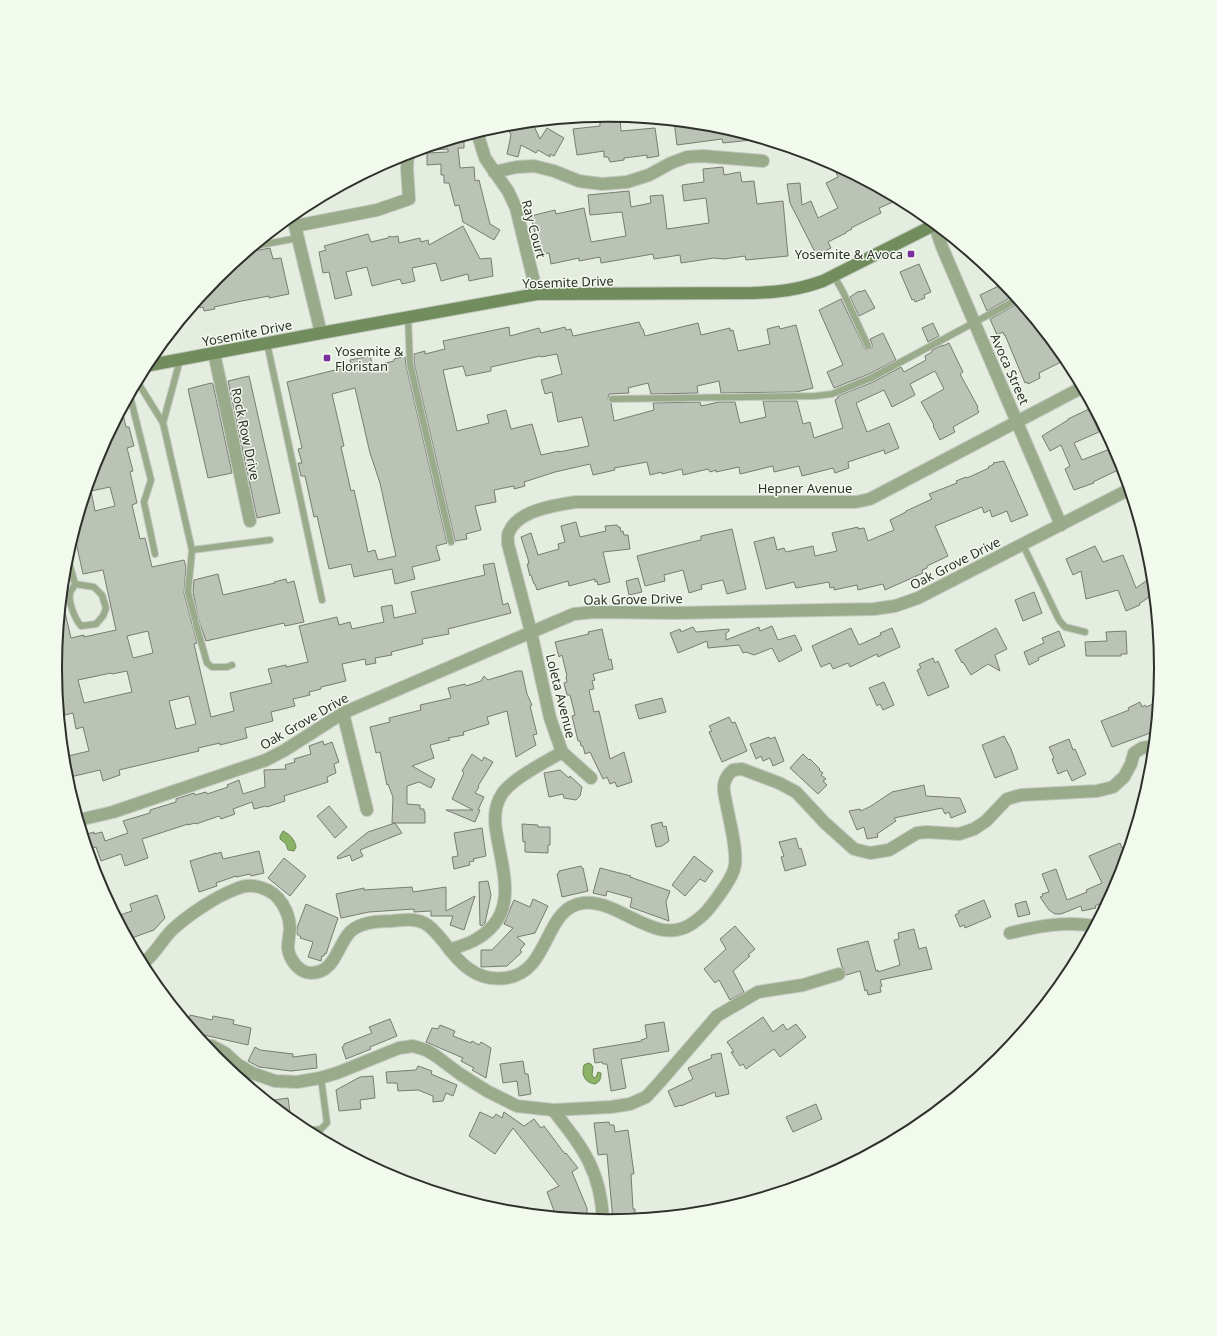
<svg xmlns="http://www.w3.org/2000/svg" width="1217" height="1336" font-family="'Noto Sans',sans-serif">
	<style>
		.water { fill: #8ab368; stroke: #6e8c56 }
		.building { fill: #bbc2b6; stroke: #777d72; fill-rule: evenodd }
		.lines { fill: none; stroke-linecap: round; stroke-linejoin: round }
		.lane-casing { stroke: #c4cac0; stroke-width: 8 }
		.street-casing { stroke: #c4cac0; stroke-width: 14 }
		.secondary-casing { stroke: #c4cac0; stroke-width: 14 }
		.lane { stroke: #99ab8b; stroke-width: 6 }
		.street { stroke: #99ab8b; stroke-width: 12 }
		.secondary { stroke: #728d5d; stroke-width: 12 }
		.poi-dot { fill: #7a2d9f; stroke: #f2f9ed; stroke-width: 1.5 }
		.labels { text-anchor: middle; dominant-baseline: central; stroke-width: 3; stroke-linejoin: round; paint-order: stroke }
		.street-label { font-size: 13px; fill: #2e302c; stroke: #f2f9ed }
		.poi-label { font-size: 13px; fill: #2e302c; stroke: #f2f9ed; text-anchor: end }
		.rim { fill: none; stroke: #2e302c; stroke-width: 2 }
	</style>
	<rect width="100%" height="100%" fill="#e5ece0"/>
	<g class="water">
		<path d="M283,831C290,834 295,840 296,847L294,851L288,850L286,844L280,839V836Z"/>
		<path d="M588,1063L591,1064L593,1067L592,1075L594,1078L596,1077L598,1072L601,1073C601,1078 600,1082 595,1084C585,1083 581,1075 584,1065Z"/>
	</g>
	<g class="building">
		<path d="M620,117L621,131L655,128L659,156L647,158V155L624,158V160L610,162L608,157H604V151L577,155L573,129L600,126V120Z"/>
		<path d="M674,121L717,125L761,139L723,143L722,139L677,145Z"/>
		<path d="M532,122L540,139L547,128L564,138L554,156L550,154V157L538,150L536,153L521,145L518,157L507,154L511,135L506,125Z"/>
		<path d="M464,136V148H458L460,168L474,167L475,181L479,180L490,224L500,230L494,240L463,222L459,205L455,206L449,183H444V175H441V164L427,165V153L448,152V149L434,150L433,146Z"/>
		<path d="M832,163L900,199L879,208L881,213L851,228L852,229L846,232V233L828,242L831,248L821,253L820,251L816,254L790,203L787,184L800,183L802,205L811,201L818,218L838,208L826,183L838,177Z"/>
		<path d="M723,167L724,175L740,172L742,182L754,181L757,204L783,201L788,256L746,260L745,256L724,259L714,258L681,263L680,255L654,259L653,254L601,263L600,257L579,261V258L551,264L549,253L543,254V252L539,253L531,216L555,210L556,214L584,208L591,242L626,236L622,212L590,215L588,195L629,191L631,207L651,203L650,196L663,195L667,229L709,223L706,198L684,201L682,185L704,182L703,169Z"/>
		<path d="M463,226L480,259L491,258L493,276L469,281L468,274L441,281L436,263L412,268L415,281L402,284L400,279L372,286L367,267L346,272L352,295L335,299L329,272L323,273L319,252L326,250L324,246L368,234L371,242L388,238L389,236L392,237L398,236L399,243L420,238L421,242L428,240L429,245Z"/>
		<path d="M270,248L273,259L281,258L289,294L269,298V296L242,301L214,307L215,309L204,311L203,307L200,308L198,300L217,276L247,252Z"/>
		<path d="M919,264L931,292L924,295L925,298L915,302L914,299L912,300L900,272Z"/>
		<path d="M1005,283L1015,295L987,311L980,295Z"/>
		<path d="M865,290L875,308L859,316L850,297L859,291L860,292Z"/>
		<path d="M841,299L865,349L868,350L872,348V344L870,339L883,333L896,360L869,374L834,388L827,372L843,365L819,310Z"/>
		<path d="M1021,302L1067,359L1039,373L1040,378L1028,384L1027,382L1025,383L1005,335H1004L1003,332L997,335L990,319Z"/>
		<path d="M639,322L642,329H643L645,336L698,323L701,335L730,328V331L733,330L738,351L770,344L767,329L779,326L780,329L796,325L813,388L796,392L721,393L719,381L697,386L698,393L651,394L648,383L628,388L629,393L609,394L608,399L611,403L614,421L654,410L653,403L700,402L701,406L719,402H735L740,423L766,417L763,401H797L803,424L810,422L814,438L843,428L835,400L838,398V396L873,382L901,367L904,372L926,360L925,356L932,352V350L943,345V346L949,343L963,372L960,374L978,407L977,408L979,412L978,413L953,427L955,432L940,440L933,426L934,425L921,402L944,389L935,371L910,384L915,395L892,407L884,390L856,403L867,432L889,423L899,448L885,454L884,450L848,462L849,468L835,473L833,468L802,476L799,466L774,472L773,466L740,474L739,467L716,472V470L710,472L708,469L683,475L682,469L662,474V472L650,475L647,462L614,468L615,470L593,475L590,464L555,472L524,482L525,486L514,489V486L494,490L496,502L475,506L481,530L466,534L467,539L455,541L414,363V354L425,351V354L445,349L443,341L509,327L510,336L539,328L541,333L565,327L566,330L571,329L573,336ZM557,354L562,374L541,380L545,394L552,392L558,422L582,417L589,446L559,452V451L541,455L532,424L511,429L506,410L487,415L489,423L457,431L443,370L463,366L466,376L491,371V367L540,356L541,357Z"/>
		<path d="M933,323L939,336L928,342L922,328Z"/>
		<path d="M370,356L373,366L394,361V359L405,356L406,365L447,543L436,546L440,560L412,567L415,579L395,584L392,569L354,577L351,564L329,569L317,516L314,517L305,476H301L298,463H302L298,449L302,448L287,382L351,366L350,360ZM355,388L370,453L380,483L396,556L378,560L375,550L368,552L354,490L351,491L341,447L344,446L332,394Z"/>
		<path d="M249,376L280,513L257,518L228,381Z"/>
		<path d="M211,383L213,384L232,473L208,478L188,389Z"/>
		<path d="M1089,409L1099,432L1074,443L1082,460L1115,447L1122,464L1117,466L1118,470L1093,482L1094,483L1074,490L1065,469L1070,466L1061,445L1050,451L1042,436L1068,420V419Z"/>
		<path d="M122,410L126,427H129L134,446L127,448L133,471L130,472L137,503L132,505L140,539L145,538L152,567L184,560L186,567L184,593L197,643L194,644L211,717L234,711L230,693L272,683L268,669L286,665V667L308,662L299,626L337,617L339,625L350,622L352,629L384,622L381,607L392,605L394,618L416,613L411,592L485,575L483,565L494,563L503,605L508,603L511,613L448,629L449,634L422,639L423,644L391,652L392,655L375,658L376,663L366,665L365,659L342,664L346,681L321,687V689L309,692L310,695L293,699L295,706L271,712L273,721L245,728L247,738L220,745V743L198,748L199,751L119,770L120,775L103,781L100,770L66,778L64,757L89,751L83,727L76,729L73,713L65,715L56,676L55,668L61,604H63L71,638L84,635V637L116,630L103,570L83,574L74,533L97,456ZM110,487L115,506L95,511L91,491ZM148,631L153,653L133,658L127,636ZM127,671L132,692L84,703L78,680L111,673L112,674ZM189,696L196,724L176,729L169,701Z"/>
		<path d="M1004,461L1028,515L1011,522L1007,511L992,517L990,510L984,513L982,507L935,526L948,556L927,566V568L922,570L923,573L885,590L883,584L858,590L857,585L834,590V587L830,588L829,582L796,588L794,582L766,589L754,542L774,537L777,550L784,548L786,552L813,546L815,556L837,551L832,533L858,527V529L864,528L868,541L894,530L890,520L906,512V511L932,499L929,494L957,483L956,481L966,477L967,478L989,468L988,467L994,464L993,463Z"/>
		<path d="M576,522L580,537L606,531L605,526L617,525L618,527H620L621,532L623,531L624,535H628L630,549L603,552L610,582L598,585L597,581L595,582V579L569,586L568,581L537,590L535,584H534L531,575L530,576L527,564H529L528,559L521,537L531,533L538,555L559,549L558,544L565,542L561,526Z"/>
		<path d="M732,529L746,589L727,594L723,580L701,585L702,589L689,593L683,570L664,575L665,581L645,586L637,556L696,541L701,540V536Z"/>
		<path d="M1095,546L1103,562L1123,555L1136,588L1153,576L1155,593L1139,604L1140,605L1126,611L1118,590L1086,599L1081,571L1073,575L1066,559Z"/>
		<path d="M218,574L223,595L275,583L274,582L286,579L287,583L294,581L304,622L285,626L284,623L206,641L199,621L193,592L194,580Z"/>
		<path d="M638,578L642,592L629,595L626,581Z"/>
		<path d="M1034,592L1042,613L1023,621L1015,600Z"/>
		<path d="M772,626L778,640L795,635L802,650L779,662L772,648L754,655L746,652L743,653L739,645L708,648L707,641L678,653L670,633L680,629L681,632L693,627L696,632L729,629V631L726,633V640L759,627L760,631Z"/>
		<path d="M851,628L859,645L881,635L880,633L892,628L900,647L878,657L877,654L850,667L848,663L833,669L830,663L821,667L812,646Z"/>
		<path d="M996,628L1007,649L995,655L1000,671L988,664L971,675L963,662L962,663L955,650Z"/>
		<path d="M602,629L609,660L611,659L613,669L593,674L595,680L592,681L594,689L589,690L594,712L599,711L610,759L624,752L632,782L617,787L615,782L610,784L607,777L603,779L590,752L585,754L583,746H581L580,741H578L572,716L575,715L570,695H567L564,683L567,682L566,677L567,676L562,655L559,657L555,642L589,634L588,632Z"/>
		<path d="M1059,631L1065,646L1038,658L1039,660L1029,665L1024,652L1044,643L1042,638Z"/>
		<path d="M1126,631L1127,654H1121V656H1086L1085,642L1107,641L1106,632Z"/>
		<path d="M933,658L935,663L938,661L949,687L928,696L917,670L921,668L919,664Z"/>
		<path d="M517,671H522L527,694L532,705L530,706L537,734L533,735L536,745L516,757L507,711L487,717L489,724L463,732L464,735L448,738L450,740L430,745L434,758L412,766L435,779L431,788L419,782L407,786V804L420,805V809H424V812H425V823H392L393,797L388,784L387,785L380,752L376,753L370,727L390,722L389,718L421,710L420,705L451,698L448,688L465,684L466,686L481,681L484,676L488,680Z"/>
		<path d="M884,682L894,705L883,710L880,704L877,706L869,688Z"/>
		<path d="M662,698L666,712L639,719L635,705Z"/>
		<path d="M1140,702L1142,707L1145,705L1146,707L1153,704L1157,714L1156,731L1112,747L1101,721L1129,710L1128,708Z"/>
		<path d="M729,717L732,723L735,722L747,751L722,762L709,732L712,731L709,726Z"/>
		<path d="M1004,736L1011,749L1018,769L995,778L982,745Z"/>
		<path d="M769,737L770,739L775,737L784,761L773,766L770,758L763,761L761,756L756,759L750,744Z"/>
		<path d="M1069,739L1073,750L1075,749L1086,774L1072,781L1067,770L1058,774L1052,759L1054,758L1049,747Z"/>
		<path d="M323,741L324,745L332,742L339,762L334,764L336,773L327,777L328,782L284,796L285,801L267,807L266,806L254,809L252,802L233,809L235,814L221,819L219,816L196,824L195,823L188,825V824L142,839L148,858L125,866L121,854L101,861L96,847L88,850L84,835L94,832V834L102,832L105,841L128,833L123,821L150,813V810L176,802V799L194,793L195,795L206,792L207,794L228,787L227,785L239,780L243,794L265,787L264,770L286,769L285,765L295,762L294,759L311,754L309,746Z"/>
		<path d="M472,754L482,761L484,757L493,762L478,786L479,787L475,793L484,797L478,810H480L475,822L446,810H473L452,799L464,773L462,771Z"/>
		<path d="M803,754L809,760L810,759L820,769L819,770L823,773L821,775L826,779L823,781L827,785L818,794L790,768Z"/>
		<path d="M560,770L569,778L570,776L582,787L580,796L576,800L564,798L563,794L549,797L544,773Z"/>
		<path d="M924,785L926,796L960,798L966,812L951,818L949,812L945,814L942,808L894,818L896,821L877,834L878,837L867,839L864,827L857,830L849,811L860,809L861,811L871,806L892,792Z"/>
		<path d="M329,806L347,827L335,838L317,816Z"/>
		<path d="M662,822L663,827L666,826L669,841L662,846L656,847L651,825Z"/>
		<path d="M395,823L402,833L360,850L363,856L352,861L350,855L338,859L337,857L368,832Z"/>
		<path d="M522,824L538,825V827H550V845H548V853L525,852V841L523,842Z"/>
		<path d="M482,828L486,856L473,859L474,861L469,862L470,865L454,869L452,857L458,856L454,833Z"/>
		<path d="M796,838L799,849L801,848L806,865L785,871L781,857L784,856L779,842Z"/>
		<path d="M1120,843L1122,848L1131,844L1120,880L1111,897L1107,899L1108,900L1095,906L1096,908L1082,911L1081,906L1061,914H1055L1049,910L1040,897L1043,896L1042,894L1049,892L1042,874L1056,869L1067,900L1087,892L1086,890L1102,883L1089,856Z"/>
		<path d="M259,851L264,873L251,876L250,874L236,877V876L216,883L217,886L199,892L190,861L216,853V854L221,852L223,859Z"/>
		<path d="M694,856L713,871L705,882L700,879L685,896L672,885Z"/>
		<path d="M284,858L306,876L290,896L268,878Z"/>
		<path d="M581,866L582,868H583L588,891L562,897L557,874L559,873V871Z"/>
		<path d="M600,868L631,876L630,877L670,891L666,902L669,921L630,907L632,898L607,891L606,896L593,893Z"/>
		<path d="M488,881L491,895L485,923L482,926L480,925L479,882Z"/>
		<path d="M412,887L413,892L446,887V911L475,896L464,930L450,925L453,916H431V911L414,912V909L369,912L341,918L336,894L364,888V890Z"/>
		<path d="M157,895L165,918L154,930L129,939L117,916L132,911L130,904Z"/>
		<path d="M533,899L548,906L535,933L517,937L525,944L520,950L522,952L507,966L481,967V950H492L513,928L504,924L514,900L530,907Z"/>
		<path d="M984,900L991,917L965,928L964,925L960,927L955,915L959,913L958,911Z"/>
		<path d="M1026,901L1030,914L1018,917L1015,904Z"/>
		<path d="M306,904L338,918L326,954L325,953L324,956H322L321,961L308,957L313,942L300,938L301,937L297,934V928Z"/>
		<path d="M735,926L755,949L748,955L750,956L733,971L744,992L730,1000L719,980L715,983L704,969L726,949L720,939Z"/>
		<path d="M914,929L919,949L926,947L932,969L880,980L882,986L880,987L881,992L868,995L867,990L865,991L860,971L846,975L844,969L842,967L837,949L868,941L876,971L878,970V972L900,965L894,940L899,939L898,933Z"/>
		<path d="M190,1015L212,1020L213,1016L234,1020L233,1024L251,1028L248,1045L195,1033L188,1024Z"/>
		<path d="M763,1017L773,1032L783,1024L787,1030L796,1024L806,1037L780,1057L774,1049L746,1069L743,1064L740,1066L731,1052H734L727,1042Z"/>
		<path d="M390,1019L397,1036L370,1047L371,1049L346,1059L342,1047L344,1046V1044L372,1033L369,1027Z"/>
		<path d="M664,1022L669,1051L621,1059L626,1088L611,1091L607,1064H603L602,1062L595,1063L593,1049L642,1041L641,1040L647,1038L645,1025Z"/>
		<path d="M440,1025L455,1031L453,1036L471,1043L472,1041L479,1045L481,1042L491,1048L486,1078L472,1070L474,1068L461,1061L463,1058L426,1042L432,1028L438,1029Z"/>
		<path d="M255,1047L260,1050L293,1054V1057L316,1054L317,1068L291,1071L259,1067L248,1061Z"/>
		<path d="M721,1053L729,1094L716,1097L715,1092L681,1106V1105L675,1107L668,1091L693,1079L688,1068L712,1058L711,1055Z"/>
		<path d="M523,1061L525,1074H528L531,1094L519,1096L517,1081L503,1083L500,1064Z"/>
		<path d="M418,1066L432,1071L431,1074L457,1085L453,1096L446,1093L443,1101L433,1102V1096L418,1090L398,1091L397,1083H387L386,1072L416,1070Z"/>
		<path d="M373,1076L375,1098L360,1100L361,1109L339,1111L336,1090L360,1077Z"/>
		<path d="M288,1098L291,1120L267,1101Z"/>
		<path d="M816,1104L822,1119L793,1132L786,1117Z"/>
		<path d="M480,1112L493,1118L496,1114L502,1118L504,1112L524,1126L534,1119L541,1128L544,1126L565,1154L566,1153L578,1168L572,1172L587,1208V1219L556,1216L547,1192L559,1186L513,1128L495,1154L469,1136Z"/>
		<path d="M609,1122L610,1125H614L615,1132L628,1130L634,1174H631L633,1209H635V1219L613,1221L607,1154L598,1155L594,1123Z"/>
	</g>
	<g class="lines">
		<defs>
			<g id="lane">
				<path d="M255,246L298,238"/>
				<path d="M834,276L843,292L868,346"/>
				<path d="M408,317L410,364L451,542"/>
				<path d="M267,343L322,600"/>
				<path d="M137,381L163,423L192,550L270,540"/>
				<path d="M130,396L151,480L144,502L155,554"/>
				<path d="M612,399L815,396L832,394L871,378L1018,299"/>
				<path d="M163,423L180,360"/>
				<path d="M1023,545L1059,620L1065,627L1085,632"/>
				<path d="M192,550L188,592L195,619"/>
				<path d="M67,555L75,584C74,587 71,590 70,593C68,602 75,619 81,626L96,624L103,616L106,608L102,595L94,587L75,584"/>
				<path d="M196,624L207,663L212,667H227L232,665"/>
				<path d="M306,1131L321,1129L327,1123L321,1078"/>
			</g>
			<g id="street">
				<path d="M477,132L485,158L508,191L516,208L537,294"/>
				<path d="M494,172L517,167L534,166L554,171L579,181L602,184L627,182L649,175L671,163L687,157L703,156L763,161"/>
				<path d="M291,216L295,226L321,333"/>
				<path d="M934,223L942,247L1061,525"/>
				<path d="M295,226L377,210L409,199L407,168L408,153"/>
				<path d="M214,353L250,521"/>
				<path d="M343,713L367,810"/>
				<path d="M562,752L591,778"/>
				<path d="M79,820L113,812L266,760L285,750L343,713L555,622L574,614L594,612L674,613L874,609L895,606L918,598L1130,489"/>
				<path d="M1010,933C1038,926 1066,921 1095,926"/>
				<path d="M450,950C457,947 465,945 473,941C519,917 504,877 497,836C494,822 494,806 502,794C513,778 544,763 562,752L550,718L531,632L508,544C508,540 507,535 509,532C518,510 556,505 576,502H856L870,499L1083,387"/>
				<path d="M142,964C154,956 161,941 172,930C188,915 215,897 236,889C244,885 254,885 262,888C280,893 290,913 290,930C289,936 288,943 288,948C289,959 299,973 311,973C335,973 337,946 350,932C360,922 378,921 392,921C403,920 414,918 424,923C431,926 438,935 443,941C459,963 476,982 506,978C551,972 543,908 583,903C621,899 656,949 693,923C697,920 701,917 704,914C711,907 732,879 734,869C739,855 729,819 726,802C725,797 723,790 724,785C725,778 728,774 733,770L742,769L779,783L796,792L825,823L854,849L870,853L889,850L917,833L927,832L959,834L974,829L986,821L1007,799L1021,795L1097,791L1113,787L1124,777L1131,764L1134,753L1142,748L1154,746"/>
				<path d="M205,1045L212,1046L225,1053L237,1064L252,1073L275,1081L297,1082L320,1078L337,1073L399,1048L413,1046L426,1050L436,1056L460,1074L487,1091L517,1106L553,1110L611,1107L630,1104L646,1097L659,1083L717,1016L758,992L803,985L839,974"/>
				<path d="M553,1110C583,1148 601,1171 603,1221"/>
			</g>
			<path id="secondary" d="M145,366L321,333L537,294L753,293C779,292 798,290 823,281L936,224"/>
		</defs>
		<use href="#lane" class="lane-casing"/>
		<use href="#street" class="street-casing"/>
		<use href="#secondary" class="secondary-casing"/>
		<use href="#lane" class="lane"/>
		<use href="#street" class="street"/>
		<use href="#secondary" class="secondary"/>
	</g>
	<g class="poi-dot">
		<rect x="907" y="250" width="8" height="8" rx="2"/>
		<rect x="323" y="354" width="8" height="8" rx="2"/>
	</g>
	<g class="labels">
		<g class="street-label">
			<text transform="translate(534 229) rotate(75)">Ray Court</text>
			<text transform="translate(568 282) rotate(-2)">Yosemite Drive</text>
			<text transform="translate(247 333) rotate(-11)">Yosemite Drive</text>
			<text transform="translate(1010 369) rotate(66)">Avoca Street</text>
			<text transform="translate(246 434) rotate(78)">Rock Row Drive</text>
			<text x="805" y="488">Hepner Avenue</text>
			<text transform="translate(955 563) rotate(-27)">Oak Grove Drive</text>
			<text transform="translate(633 599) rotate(-1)">Oak Grove Drive</text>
			<text transform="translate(561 696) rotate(76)">Loleta Avenue</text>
			<text transform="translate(304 721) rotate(-30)">Oak Grove Drive</text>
		</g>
		<g class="poi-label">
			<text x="903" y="254">Yosemite &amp; Avoca</text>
			<text x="335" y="351" text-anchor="start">Yosemite &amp;<tspan x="335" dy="15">Floristan</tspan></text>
		</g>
	</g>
	<path d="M0 0H1217V1336H0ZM62 668a546 546 0 1 1 1092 0a546 546 0 1 1-1092 0Z" fill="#f2f9ed" fill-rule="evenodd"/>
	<path class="rim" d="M62 668a546 546 0 1 1 1092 0a546 546 0 1 1-1092 0Z"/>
</svg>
